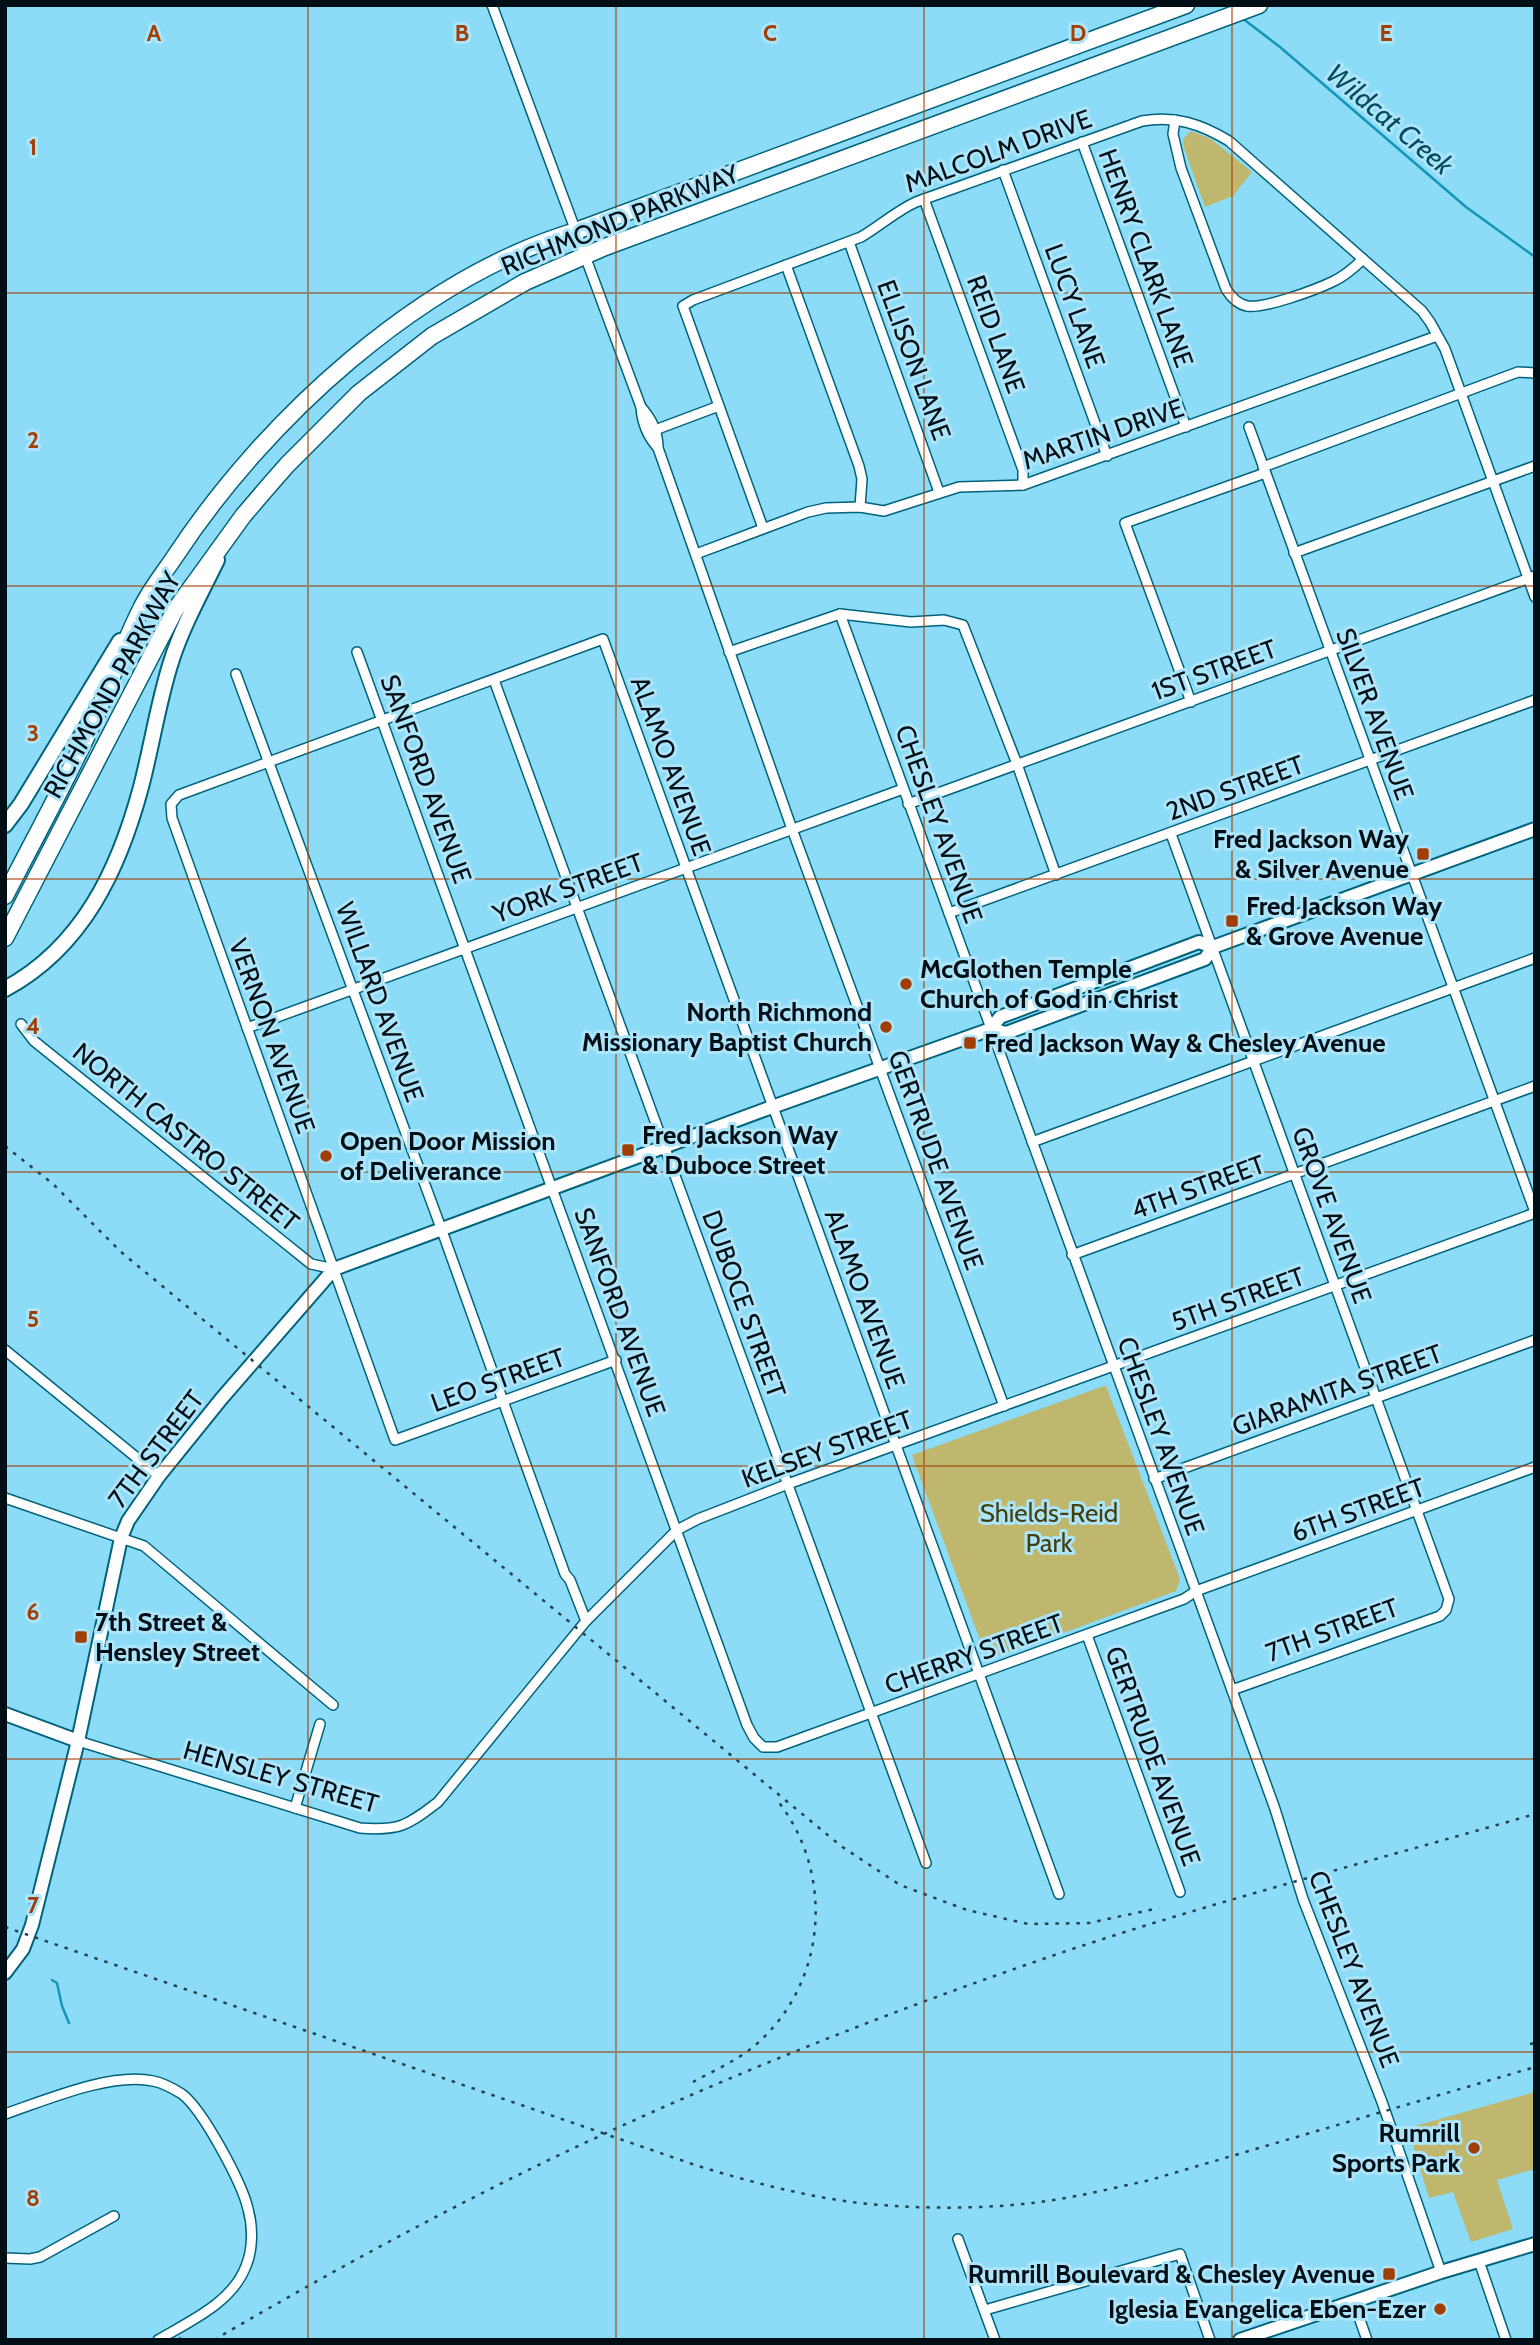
<svg xmlns="http://www.w3.org/2000/svg" width="1540" height="2345" font-family="Cabin,sans-serif">
	<style>
		.park { fill: #bfb76e }
		.lines { fill: none; stroke-linecap: round; stroke-linejoin: round }
		.stream { stroke: #1496b8; stroke-width: 2.5 }
		.street-casing { stroke: #00637c; stroke-width: 12 }
		.secondary-casing { stroke: #00637c; stroke-width: 16 }
		.primary-casing { stroke: #00637c; stroke-width: 18 }
		.highway-casing { stroke: #00637c; stroke-width: 19 }
		.street { stroke: #fff; stroke-width: 9 }
		.secondary { stroke: #fff; stroke-width: 12 }
		.primary { stroke: #fff; stroke-width: 14 }
		.highway { stroke: #fff; stroke-width: 16 }
		.rail { stroke: #244350; stroke-width: 2.5; stroke-dasharray: 3.5 7; stroke-linecap: butt }
		.grid { fill: none; stroke: #a13e06; stroke-width: 2; stroke-opacity: 0.55 }
		.poi-dot { fill: #a13e06; stroke: #ace5fa; stroke-width: 2.5 }
		.labels { text-anchor: middle; dominant-baseline: central; stroke-width: 6; stroke-linejoin: round; paint-order: stroke }
		.street-label { font-size: 26px; fill: #000e15; stroke: #ace5fa }
		.poi-label { font-size: 26px; font-weight: bold; fill: #000e15; stroke: #ace5fa; text-anchor: start }
		.park-label { font-size: 26px; fill: #453f0c; stroke: #ace5fa }
		.water-label { font-size: 28px; font-style: italic; fill: #05495c; stroke: #ace5fa }
		.grid-label { font-size: 23px; text-anchor: middle; font-weight: bold; fill: #a13e06; stroke: #ace5fa; stroke-width: 6; stroke-linejoin: round; paint-order: stroke }
	</style>
	<rect width="100%" height="100%" fill="#8cdbf7"/>
	<g class="park">
		<path d="M1191,131L1211,139L1252,172L1233,196L1205,207L1184,148L1183,139Z"/>
		<path d="M1104,1386H1106L1180,1579L1176,1591L1074,1629L987,1659L912,1455Z"/>
		<path d="M1535,2092V2169L1497,2180L1513,2229L1471,2242L1453,2192L1429,2198L1408,2128Z"/>
	</g>
	<g class="lines">
		<g class="stream">
			<path d="M1224,5L1231,10"/>
			<path d="M1242,18L1280,47L1466,207L1535,257"/>
			<path d="M52,1980L57,1983L62,2006L69,2023"/>
			<path d="M180,2338L182,2340"/>
		</g>
		<defs>
			<g id="street">
				<path d="M492,5L641,407C642,422 648,437 658,448"/>
				<path d="M1175,120L1173,134L1181,168L1226,289C1231,297 1237,304 1247,306C1264,309 1315,290 1332,282C1343,277 1354,268 1363,259"/>
				<path d="M1082,142L1186,427"/>
				<path d="M1003,170L1107,456"/>
				<path d="M924,199L1023,470V485"/>
				<path d="M849,242L939,492"/>
				<path d="M786,265L859,466L862,479L860,507"/>
				<path d="M641,407C651,418 658,433 658,448L792,829L1004,1406"/>
				<path d="M1249,427L1535,1212"/>
				<path d="M655,430L719,406"/>
				<path d="M1263,467L1518,372L1535,373"/>
				<path d="M763,528L683,306L693,300L861,237C880,226 896,211 916,202L1142,121C1174,115 1201,124 1229,141L1422,311L1430,322L1445,349L1535,597"/>
				<path d="M1294,553L1535,466"/>
				<path d="M696,554L808,512L826,508L860,507L884,511L959,487L1023,485L1437,336"/>
				<path d="M840,614L1196,1591L1275,1809L1303,1899L1382,2102L1441,2272"/>
				<path d="M357,652L747,1725L754,1738L763,1747H777L1184,1599L1196,1591L1535,1467"/>
				<path d="M729,652L840,614L911,622L944,620L963,625L1017,764L1056,875"/>
				<path d="M236,674L441,1228L565,1574L570,1580L586,1621"/>
				<path d="M494,680L926,1863"/>
				<path d="M1191,702L1125,523L1265,473"/>
				<path d="M908,804L1535,576"/>
				<path d="M1171,834L1449,1599L1446,1610L1440,1616L1232,1690"/>
				<path d="M949,913L1535,700"/>
				<path d="M21,1024L34,1041L311,1264L334,1269"/>
				<path d="M247,1028L903,789"/>
				<path d="M1032,1142L1535,958"/>
				<path d="M1072,1255L1535,1086"/>
				<path d="M5,1350L159,1476"/>
				<path d="M616,1360L395,1440L172,818L171,804L179,795L603,639L1059,1894"/>
				<path d="M1154,1479L1535,1340"/>
				<path d="M5,1498L144,1546L333,1705"/>
				<path d="M1087,1635L1180,1892"/>
				<path d="M78,1741L360,1828C399,1831 407,1826 438,1802L586,1621L677,1530L698,1519L788,1484L1535,1213"/>
				<path d="M295,1808L320,1724"/>
				<path d="M5,2114C46,2100 111,2072 153,2081C163,2083 174,2089 182,2094C203,2110 242,2183 248,2209C253,2227 253,2249 246,2266C232,2303 190,2321 158,2340"/>
				<path d="M958,2239L995,2340"/>
				<path d="M5,2258L30,2259L40,2257L114,2216"/>
				<path d="M1479,2261L1506,2340"/>
				<path d="M1354,2303L1367,2340"/>
				<path d="M985,2310L1180,2254L1210,2340"/>
			</g>
			<g id="secondary">
				<path d="M991,1029L1006,1033L1205,959L1213,947L1535,829"/>
				<path d="M5,1714L78,1741"/>
				<path d="M5,1973L23,1949L32,1925L78,1741L121,1538L128,1521L159,1476L222,1398L334,1269L772,1107L991,1029L1000,1017L1199,942L1213,947"/>
				<path d="M1240,2340L1441,2272L1535,2244"/>
			</g>
			<g id="primary">
				<path d="M5,825L21,804L120,641"/>
				<path d="M5,989C83,947 119,869 141,787C152,745 158,703 171,662C182,627 201,593 217,560"/>
			</g>
			<g id="highway">
				<path d="M5,896C33,841 63,787 89,731C108,691 121,648 141,609C150,590 164,573 176,555C265,420 419,278 576,231L1186,5"/>
				<path d="M5,938L175,610L243,516L266,489L287,465L359,393L432,336L525,282L605,247L1259,5"/>
			</g>
		</defs>
		<use href="#street" class="street-casing"/>
		<use href="#secondary" class="secondary-casing"/>
		<use href="#primary" class="primary-casing"/>
		<use href="#highway" class="highway-casing"/>
		<use href="#street" class="street"/>
		<use href="#secondary" class="secondary"/>
		<use href="#primary" class="primary"/>
		<use href="#highway" class="highway"/>
		<g class="rail">
			<path d="M5,1146L53,1184L121,1252L841,1846L900,1885L967,1910L1028,1924L1089,1923L1159,1908"/>
			<path d="M5,1927L698,2166C761,2185 829,2203 896,2206C943,2209 994,2208 1040,2202C1077,2197 1114,2188 1150,2180L1535,2067"/>
			<path d="M1530,2044L1535,2043"/>
			<path d="M693,2082C713,2071 736,2061 753,2047C827,1986 836,1874 777,1800"/>
			<path d="M214,2340C325,2275 439,2213 555,2157C712,2082 875,2017 1040,1960C1202,1904 1370,1862 1535,1814"/>
		</g>
	</g>
	<path class="grid" d="M308,5V2340M616,5V2340M924,5V2340M1232,5V2340M5,293H1535M5,586H1535M5,879H1535M5,1172H1535M5,1466H1535M5,1759H1535M5,2052H1535"/>
	<g class="poi-dot">
		<rect x="1416" y="847" width="14" height="14" rx="3.5"/>
		<rect x="1225" y="914" width="14" height="14" rx="3.5"/>
		<circle cx="906" cy="984" r="7"/>
		<circle cx="886" cy="1027" r="7"/>
		<rect x="963" y="1036" width="14" height="14" rx="3.5"/>
		<rect x="621" y="1143" width="14" height="14" rx="3.5"/>
		<circle cx="326" cy="1156" r="7"/>
		<rect x="74" y="1630" width="14" height="14" rx="3.5"/>
		<circle cx="1474" cy="2148" r="7"/>
		<rect x="1382" y="2267" width="14" height="14" rx="3.5"/>
		<circle cx="1440" cy="2309" r="7"/>
	</g>
	<g class="labels">
		<g class="street-label">
			<text transform="translate(998 151) rotate(-20)">MALCOLM DRIVE</text>
			<text transform="translate(620 220) rotate(-22)">RICHMOND PARKWAY</text>
			<text transform="translate(1146 258) rotate(70)">HENRY CLARK LANE</text>
			<text transform="translate(1075 306) rotate(70)">LUCY LANE</text>
			<text transform="translate(996 334) rotate(70)">REID LANE</text>
			<text transform="translate(914 360) rotate(70)">ELLISON LANE</text>
			<text transform="translate(1103 434) rotate(-19)">MARTIN DRIVE</text>
			<text transform="translate(1214 670) rotate(-20)">1ST STREET</text>
			<text transform="translate(112 685) rotate(-61)">RICHMOND PARKWAY</text>
			<text transform="translate(1375 714) rotate(70)">SILVER AVENUE</text>
			<text transform="translate(671 766) rotate(70)">ALAMO AVENUE</text>
			<text transform="translate(426 779) rotate(70)">SANFORD AVENUE</text>
			<text transform="translate(1235 788) rotate(-20)">2ND STREET</text>
			<text transform="translate(939 824) rotate(70)">CHESLEY AVENUE</text>
			<text transform="translate(568 888) rotate(-20)">YORK STREET</text>
			<text transform="translate(380 1002) rotate(70)">WILLARD AVENUE</text>
			<text transform="translate(272 1036) rotate(70)">VERNON AVENUE</text>
			<text transform="translate(186 1137) rotate(39)">NORTH CASTRO STREET</text>
			<text transform="translate(936 1160) rotate(70)">GERTRUDE AVENUE</text>
			<text transform="translate(1198 1187) rotate(-20)">4TH STREET</text>
			<text transform="translate(1332 1215) rotate(70)">GROVE AVENUE</text>
			<text transform="translate(865 1299) rotate(70)">ALAMO AVENUE</text>
			<text transform="translate(1238 1299) rotate(-20)">5TH STREET</text>
			<text transform="translate(744 1304) rotate(70)">DUBOCE STREET</text>
			<text transform="translate(620 1312) rotate(70)">SANFORD AVENUE</text>
			<text transform="translate(498 1380) rotate(-20)">LEO STREET</text>
			<text transform="translate(1337 1390) rotate(-20)">GIARAMITA STREET</text>
			<text transform="translate(1161 1436) rotate(70)">CHESLEY AVENUE</text>
			<text transform="translate(156 1449) rotate(-53)">7TH STREET</text>
			<text transform="translate(827 1449) rotate(-20)">KELSEY STREET</text>
			<text transform="translate(1358 1510) rotate(-20)">6TH STREET</text>
			<text transform="translate(1332 1630) rotate(-20)">7TH STREET</text>
			<text transform="translate(974 1654) rotate(-20)">CHERRY STREET</text>
			<text transform="translate(1153 1756) rotate(70)">GERTRUDE AVENUE</text>
			<text transform="translate(281 1777) rotate(16)">HENSLEY STREET</text>
			<text transform="translate(1354 1969) rotate(69)">CHESLEY AVENUE</text>
		</g>
		<g class="poi-label">
			<text x="1409" y="839" text-anchor="end">Fred Jackson Way<tspan x="1409" dy="30">&amp; Silver Avenue</tspan></text>
			<text x="1246" y="906">Fred Jackson Way<tspan x="1246" dy="30">&amp; Grove Avenue</tspan></text>
			<text x="920" y="969">McGlothen Temple<tspan x="920" dy="30">Church of God in Christ</tspan></text>
			<text x="872" y="1012" text-anchor="end">North Richmond<tspan x="872" dy="30">Missionary Baptist Church</tspan></text>
			<text x="984" y="1043">Fred Jackson Way &amp; Chesley Avenue</text>
			<text x="642" y="1135">Fred Jackson Way<tspan x="642" dy="30">&amp; Duboce Street</tspan></text>
			<text x="340" y="1141">Open Door Mission<tspan x="340" dy="30">of Deliverance</tspan></text>
			<text x="95" y="1622">7th Street &amp;<tspan x="95" dy="30">Hensley Street</tspan></text>
			<text x="1460" y="2133" text-anchor="end">Rumrill<tspan x="1460" dy="30">Sports Park</tspan></text>
			<text x="1375" y="2274" text-anchor="end">Rumrill Boulevard &amp; Chesley Avenue</text>
			<text x="1426" y="2309" text-anchor="end">Iglesia Evangelica Eben-Ezer</text>
		</g>
		<g class="park-label">
			<text x="1049" y="1513">Shields-Reid<tspan x="1049" dy="30">Park</tspan></text>
		</g>
		<g class="water-label">
			<text transform="translate(1390 119) rotate(40)">Wildcat Creek</text>
		</g>
	</g>
	<g class="grid-label">
		<text x="154" y="41">A</text>
		<text x="462" y="41">B</text>
		<text x="770" y="41">C</text>
		<text x="1078" y="41">D</text>
		<text x="1386" y="41">E</text>
		<text x="33" y="155">1</text>
		<text x="33" y="448">2</text>
		<text x="33" y="741">3</text>
		<text x="33" y="1034">4</text>
		<text x="33" y="1327">5</text>
		<text x="33" y="1620">6</text>
		<text x="33" y="1913">7</text>
		<text x="33" y="2206">8</text>
	</g>
	<rect width="1540" height="2345" fill="none" stroke="#000e15" stroke-width="14"/>
</svg>
